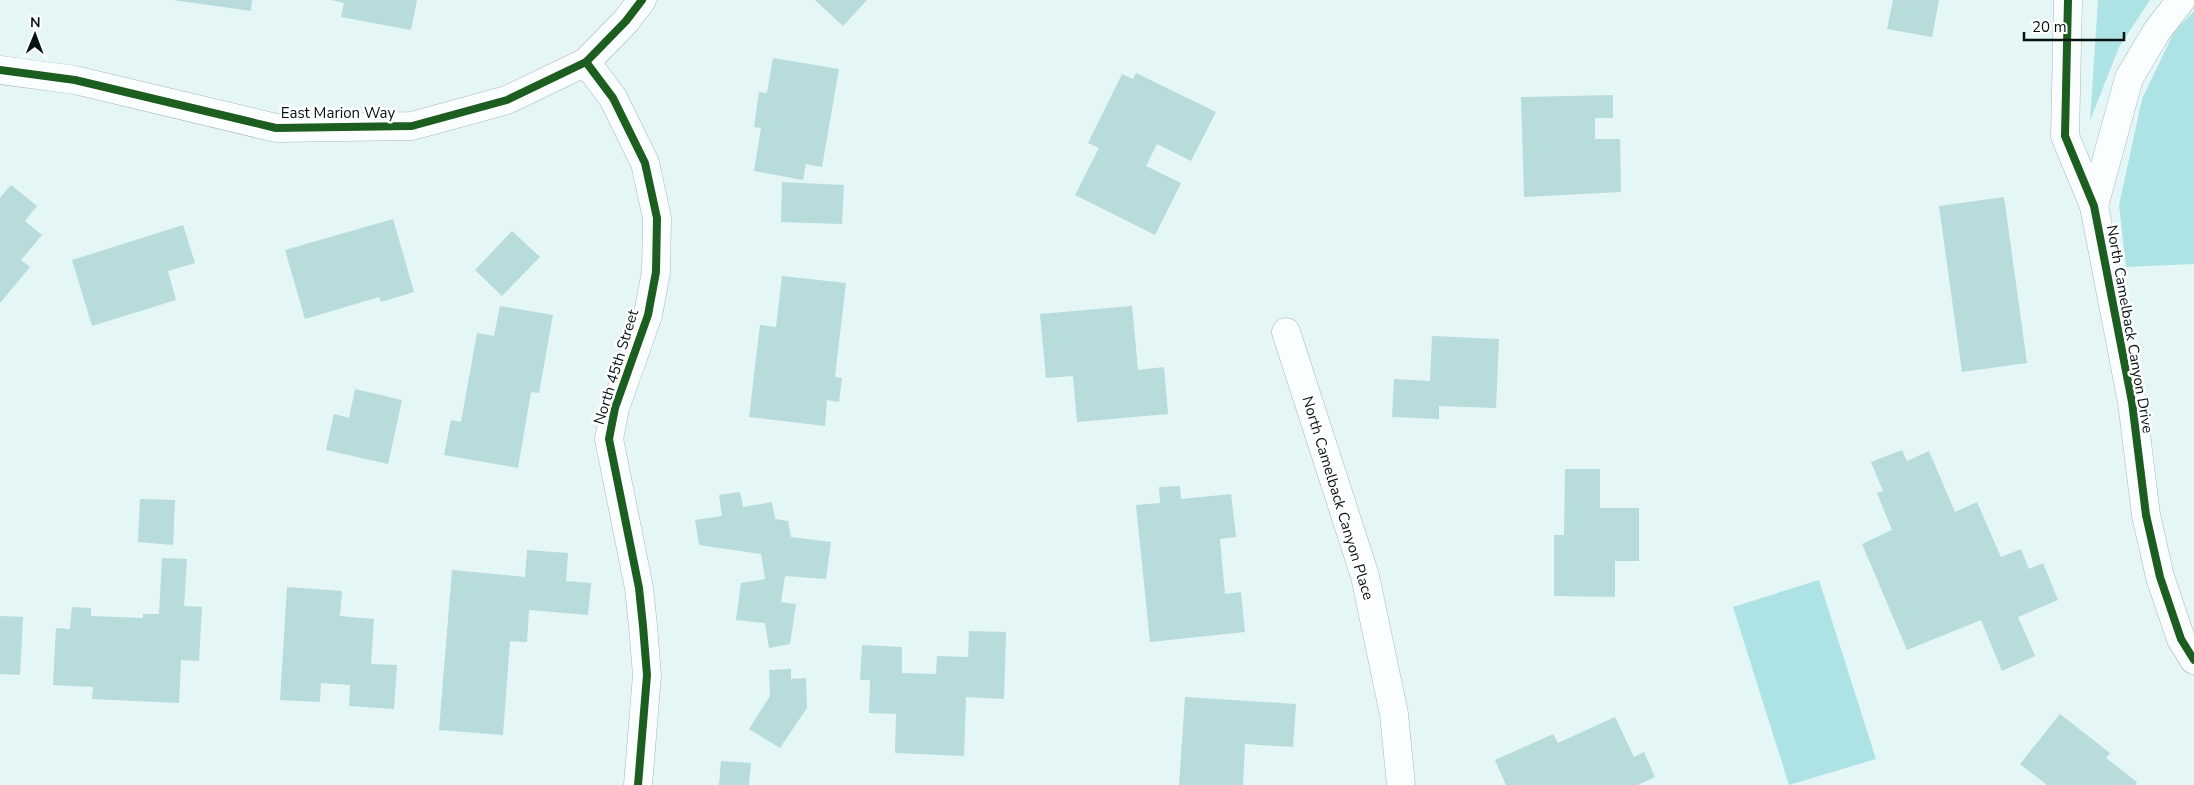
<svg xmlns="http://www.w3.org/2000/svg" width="2194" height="785" font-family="'Nunito Sans',sans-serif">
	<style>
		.green { fill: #ade3e4 }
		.building { fill: #b8dbdc }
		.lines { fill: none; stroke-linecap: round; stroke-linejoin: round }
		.minor-casing { stroke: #a8b7b7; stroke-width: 29 }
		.minor { stroke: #fbfefe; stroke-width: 28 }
		.cycleway-casing { stroke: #fff; stroke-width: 11 }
		.cycleway { stroke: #1b5e20; stroke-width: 8 }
		.labels { text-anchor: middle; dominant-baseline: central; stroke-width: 5; stroke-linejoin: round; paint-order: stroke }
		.street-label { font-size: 15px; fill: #051213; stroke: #fff }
	</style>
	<rect width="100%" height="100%" fill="#e5f6f6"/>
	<g class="green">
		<path d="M2098,0H2150L2119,47L2090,121Z"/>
		<path d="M2194,11V264L2126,267L2119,205L2142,99L2174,32Z"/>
		<path d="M1819,580L1876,759L1789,785L1733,607Z"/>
	</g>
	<g class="building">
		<path d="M173,0H252L251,11Z"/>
		<path d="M331,0H417L411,30L341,17L344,3Z"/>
		<path d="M815,0H867L843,26Z"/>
		<path d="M1893,0H1939L1932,37L1887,29Z"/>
		<path d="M773,58L839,69L822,167L806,164L803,180L754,171L761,128L754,127L759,92L767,93Z"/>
		<path d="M1136,73L1216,112L1191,161L1157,144L1146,166L1181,183L1155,235L1075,195L1099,148L1088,143L1122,74L1133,79Z"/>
		<path d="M1613,95V118H1595V139H1620L1621,192L1524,197L1521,97Z"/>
		<path d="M782,182L844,185L842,224L781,222Z"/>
		<path d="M11,185L37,206L25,221L42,235L21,260L30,267L0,303V198Z"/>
		<path d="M2004,197L2027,363L1962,372L1939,206Z"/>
		<path d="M393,219L414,292L381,302L379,297L305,319L285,250Z"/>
		<path d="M183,225L195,263L168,271L176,300L92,326L72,260Z"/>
		<path d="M512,231L540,257L502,296L475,270Z"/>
		<path d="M782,276L846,283L835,377L842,378L839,402L827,400L825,426L749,417L760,325L776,327Z"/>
		<path d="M500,306L553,315L539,393L531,392L518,468L444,455L451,420L461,422L477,333L494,336Z"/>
		<path d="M1132,306L1138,370L1164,367L1168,414L1077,422L1073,376L1046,378L1040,314Z"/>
		<path d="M1432,336L1499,339L1496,408L1439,406V419L1392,417L1394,379L1430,381Z"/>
		<path d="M355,389L402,400L388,464L326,450L334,414L349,418Z"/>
		<path d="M1902,450L1907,461L1929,451L1955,512L1977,502L2001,557L2021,549L2029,569L2043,563L2058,600L2018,617L2035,656L2002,671L1981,620L1907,650L1862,544L1892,530L1877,493L1883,491L1871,462Z"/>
		<path d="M1565,469H1600V508H1639V561H1615V597L1554,596V535H1564Z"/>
		<path d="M1180,486L1181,499L1231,494L1236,537L1220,539L1225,594L1241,592L1245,632L1150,642L1136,505L1160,503L1159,487Z"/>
		<path d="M740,492L743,507L772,502L775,519L788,521L791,537L831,542L826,579L785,576L781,602L796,604L790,644L769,648L765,623L736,620L741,583L765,579L761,554L699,545L695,520L722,516L719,495Z"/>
		<path d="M140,499L175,500L173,545L138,542Z"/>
		<path d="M527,550L568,553L566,581L591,583L588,615L529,610L527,642L510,641L503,735L439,730L452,570L525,577Z"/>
		<path d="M162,558L187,559L184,606L202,607L199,661L181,660L179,703L92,699L93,687L53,685L56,628L70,629L72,607L91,608V616L143,618V614H159Z"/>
		<path d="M287,587L342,591L340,616L374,619L371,664L397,665L394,709L349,706L350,685L321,683L320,702L280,700Z"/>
		<path d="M0,616L23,617L20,675L0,674Z"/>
		<path d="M969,631L1006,632L1004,699L966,697L964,756L895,753L896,714L869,713L870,680H860L862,645L902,647V673L936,674L937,656L968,657Z"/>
		<path d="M791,669V679L806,678L807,708L780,748L749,729L770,696L769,670Z"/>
		<path d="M1185,697L1296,704L1293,747L1245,744L1243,785H1179Z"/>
		<path d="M2060,714L2110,753L2106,758L2137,782L2135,785H2047L2020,764Z"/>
		<path d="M1615,717L1634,757L1644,752L1655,777L1638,785H1506L1495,760L1553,734L1558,743Z"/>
		<path d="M721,761L751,763L749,785H719Z"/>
	</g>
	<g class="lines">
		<defs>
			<g id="minor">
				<path d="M2068,0L2065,136L2094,206L2132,402L2146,515L2160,577L2181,639L2194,660"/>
				<path d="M586,62L613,98L645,163L657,218L656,272L648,315L615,408L609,439L639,588L643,626L647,675L638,785"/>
				<path d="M0,70L75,80L276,128L412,126L507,100L586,62L626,21L642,0"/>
				<path d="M2094,206L2129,78L2157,31L2181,0"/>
				<path d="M1286,332L1365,576L1394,714L1401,785"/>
			</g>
		</defs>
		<use href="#minor" class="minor-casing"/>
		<use href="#minor" class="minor"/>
		<defs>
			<g id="cycleway">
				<path d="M2068,0L2065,136L2094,206L2132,402L2146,515L2160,577L2181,639L2194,660"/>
				<path d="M586,62L613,98L645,163L657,218L656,272L648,315L615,408L609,439L639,588L643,626L647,675L638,785"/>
				<path d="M0,70L75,80L276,128L412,126L507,100L586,62L626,21L642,0"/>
			</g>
		</defs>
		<use href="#cycleway" class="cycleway-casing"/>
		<use href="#cycleway" class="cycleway"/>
	</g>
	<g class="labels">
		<g class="street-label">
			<text x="338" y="113">East Marion Way</text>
			<text transform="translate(2130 329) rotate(80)">North Camelback Canyon Drive</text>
			<text transform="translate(616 367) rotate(-73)">North 45th Street</text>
			<text transform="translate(1338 498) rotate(73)">North Camelback Canyon Place</text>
		</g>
	</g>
	<g transform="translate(35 35) rotate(1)" stroke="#ffffff" stroke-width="4" paint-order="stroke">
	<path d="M0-4L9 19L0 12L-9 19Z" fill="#051213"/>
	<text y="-8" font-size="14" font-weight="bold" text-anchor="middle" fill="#051213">N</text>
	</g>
	<path d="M2024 32v8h100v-8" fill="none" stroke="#051213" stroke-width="2.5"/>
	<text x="2032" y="32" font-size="15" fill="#051213" stroke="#ffffff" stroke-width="4" paint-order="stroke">20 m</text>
</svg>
